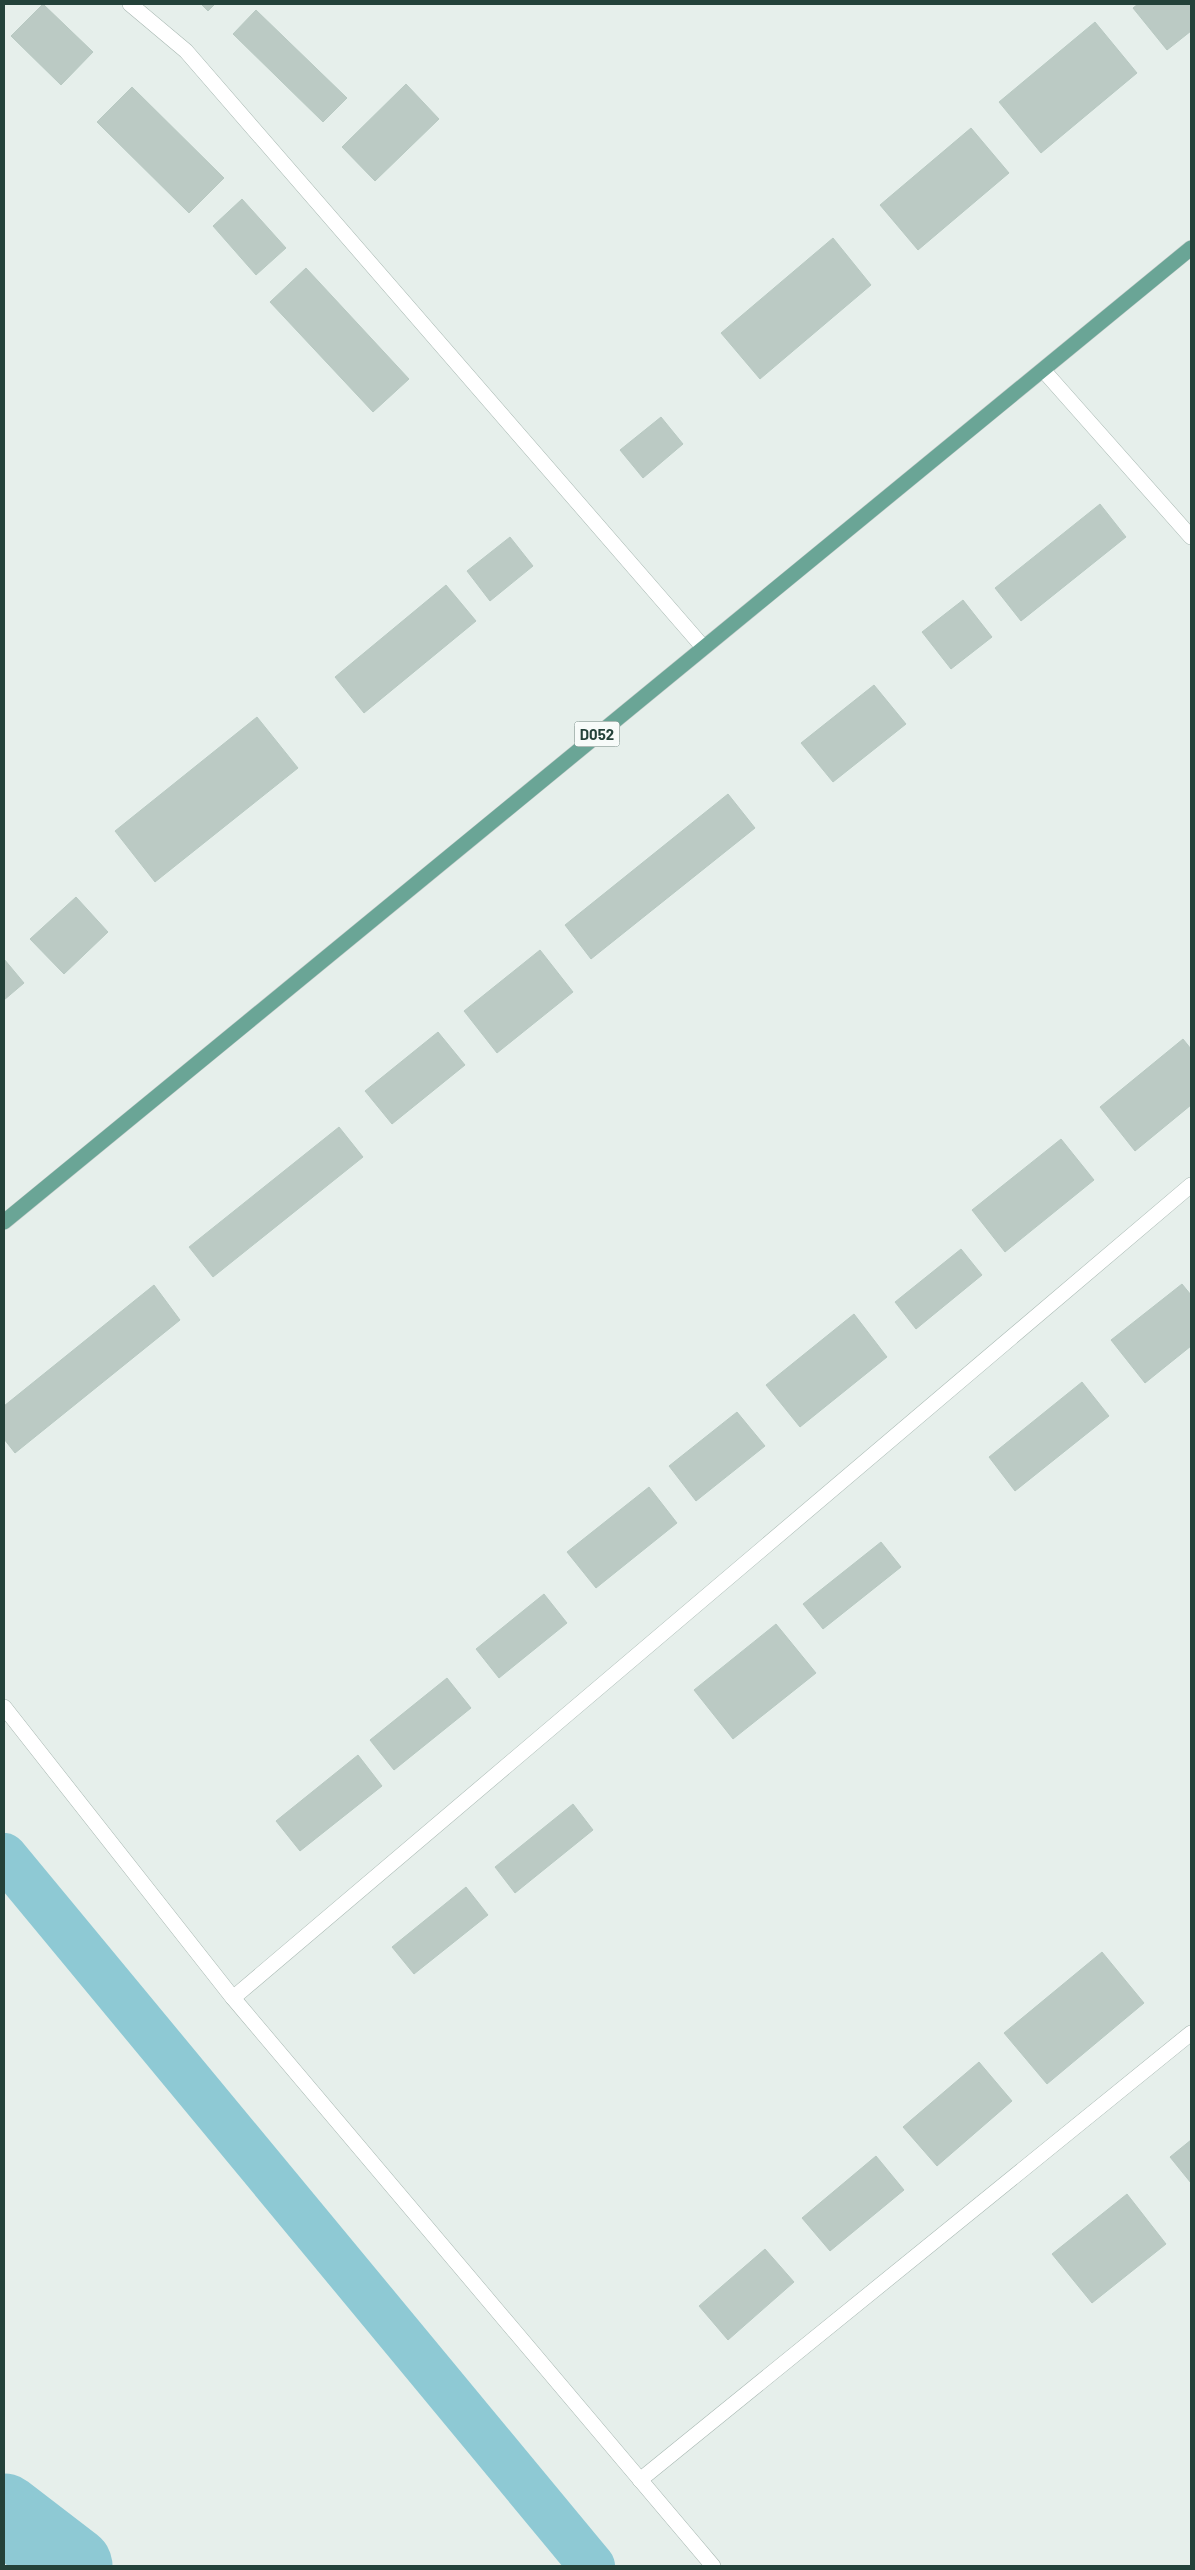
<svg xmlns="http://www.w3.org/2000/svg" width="1195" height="2570" font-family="Barlow,sans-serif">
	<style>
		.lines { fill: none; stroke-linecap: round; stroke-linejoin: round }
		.canal { stroke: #8ec9d4; stroke-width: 46 }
		.river { stroke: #8ec9d4; stroke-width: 79 }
		.building { fill: #bbcac4; stroke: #b8c9c2 }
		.minor-casing { stroke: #a8b8b2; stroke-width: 16 }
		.major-casing { stroke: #c2cac8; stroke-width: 16 }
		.minor { stroke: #fff; stroke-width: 15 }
		.major { stroke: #6aa596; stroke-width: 15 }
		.labels { text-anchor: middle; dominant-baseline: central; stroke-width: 5; stroke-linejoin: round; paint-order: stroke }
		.shield { fill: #f7fbf9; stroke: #637a73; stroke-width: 1 }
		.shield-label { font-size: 15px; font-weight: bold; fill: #24423a }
	</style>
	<rect width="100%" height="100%" fill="#e6efeb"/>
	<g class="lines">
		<path class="canal" d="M4,1856L592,2566"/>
		<path class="river" d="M4,2513L73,2566"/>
	</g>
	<g class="building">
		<path d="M43,4L93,52L61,85L11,36Z"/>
		<path d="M201,4H215L208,11Z"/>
		<path d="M1138,4H1191V31L1167,50L1133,8Z"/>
		<path d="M256,10L347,98L323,122L233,34Z"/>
		<path d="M1095,22L1137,73L1041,153L999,102Z"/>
		<path d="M406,84L439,119L375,181L342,147Z"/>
		<path d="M132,87L224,178L189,213L97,122Z"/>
		<path d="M971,128L1009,173L918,250L880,205Z"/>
		<path d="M242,199L286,248L256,275L213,226Z"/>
		<path d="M833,238L871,285L760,379L721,333Z"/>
		<path d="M306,268L409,379L373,412L270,302Z"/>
		<path d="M661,417L683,444L643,478L620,450Z"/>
		<path d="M1100,504L1126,537L1021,621L995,588Z"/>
		<path d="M510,537L533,566L490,601L467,571Z"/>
		<path d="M446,585L476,621L364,713L335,677Z"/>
		<path d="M963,600L992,637L951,669L922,632Z"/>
		<path d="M874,685L906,724L833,782L801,743Z"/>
		<path d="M257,717L298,768L155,882L115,831Z"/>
		<path d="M728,794L755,828L591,959L565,925Z"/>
		<path d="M76,897L108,932L64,974L30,939Z"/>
		<path d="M540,950L573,992L497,1053L464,1011Z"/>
		<path d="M4,959L24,983L4,1000Z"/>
		<path d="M438,1032L465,1065L392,1124L365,1091Z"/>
		<path d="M1183,1039L1191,1049V1105L1135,1151L1100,1107Z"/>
		<path d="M339,1127L363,1157L213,1277L189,1247Z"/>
		<path d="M1061,1139L1094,1180L1005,1252L972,1210Z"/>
		<path d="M961,1249L982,1275L916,1329L895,1302Z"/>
		<path d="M1182,1284L1191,1295V1346L1145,1383L1111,1340Z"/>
		<path d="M154,1285L180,1320L15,1453L4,1439V1406Z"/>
		<path d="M854,1314L887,1357L800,1427L766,1385Z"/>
		<path d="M1082,1382L1109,1416L1015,1491L989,1457Z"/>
		<path d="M737,1412L765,1446L696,1501L669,1466Z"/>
		<path d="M649,1487L677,1523L596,1588L567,1552Z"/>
		<path d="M881,1542L901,1567L823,1629L803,1604Z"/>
		<path d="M544,1594L567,1623L499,1678L476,1649Z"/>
		<path d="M776,1624L816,1673L733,1739L694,1690Z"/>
		<path d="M447,1678L471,1708L394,1770L370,1740Z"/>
		<path d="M358,1755L382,1786L300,1851L276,1821Z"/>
		<path d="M573,1804L593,1830L515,1893L495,1867Z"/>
		<path d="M466,1887L488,1915L414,1974L392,1947Z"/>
		<path d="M1102,1952L1144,2003L1047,2084L1004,2033Z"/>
		<path d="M979,2062L1012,2101L937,2166L903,2127Z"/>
		<path d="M1191,2140V2183L1170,2157Z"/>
		<path d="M876,2156L904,2190L830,2251L802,2218Z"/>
		<path d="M1127,2194L1166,2244L1092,2303L1052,2254Z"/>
		<path d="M765,2249L794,2282L728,2340L699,2306Z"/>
	</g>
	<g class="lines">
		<defs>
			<g id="minor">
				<path d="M130,4L186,51L703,647"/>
				<path d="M1044,371L1191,537"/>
				<path d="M4,1707L233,1998L713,2566"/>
				<path d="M233,1998L1191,1185"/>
				<path d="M640,2480L1191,2033"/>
			</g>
			<path id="major" d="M4,1222L1191,248"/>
		</defs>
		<use href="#minor" class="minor-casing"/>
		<use href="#major" class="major-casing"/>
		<use href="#minor" class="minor"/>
		<use href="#major" class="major"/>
	</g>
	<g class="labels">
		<rect class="shield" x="574.5" y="721.5" width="45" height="25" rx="4"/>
		<g class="shield-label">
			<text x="597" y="734">D052</text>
		</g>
	</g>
	<rect width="1195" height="2570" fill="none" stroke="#24423a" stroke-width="10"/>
</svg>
